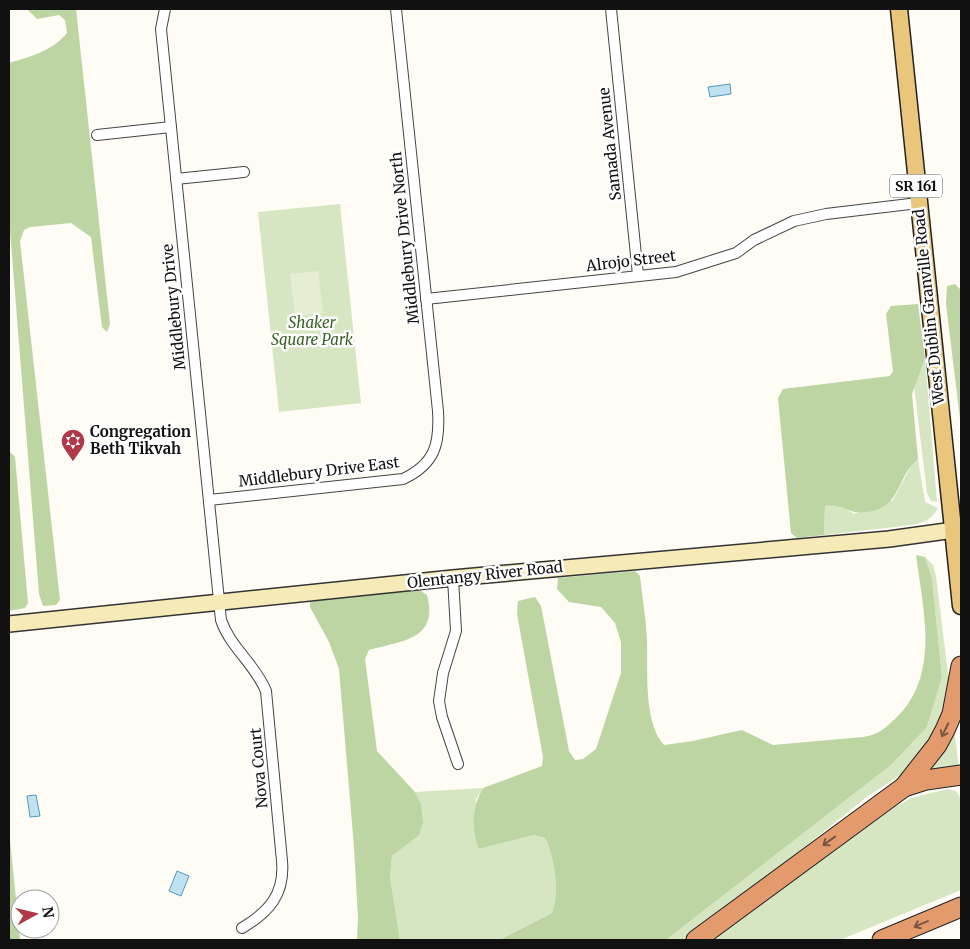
<svg xmlns="http://www.w3.org/2000/svg" width="970" height="949" viewBox="0 0 970 949" font-family="Merriweather,serif">
<style>
.green{fill:#d7e6c2}
.forest{fill:#bdd4a3}
.pitch{fill:#e6eed2}
.water{fill:#bfe1f0;stroke:#4f9abe}
.lines{fill:none;stroke-linecap:round;stroke-linejoin:round}
.street-casing{stroke:#444;stroke-width:12}
.secondary-casing{stroke:#333;stroke-width:18}
.primary-casing{stroke:#222;stroke-width:19}
.highway-casing{stroke:#222;stroke-width:21}
.street{stroke:#fff;stroke-width:10}
.secondary{stroke:#f6ebb8;stroke-width:15}
.primary{stroke:#e9c67b;stroke-width:16}
.highway{stroke:#e39b6e;stroke-width:19}
.oneway{stroke:#7a5640}
.labels{text-anchor:middle;stroke-width:5;stroke-linejoin:round;paint-order:stroke}
.shield{fill:#fff;stroke:#585858;stroke-width:1}
.shield-label{font-size:14px;font-weight:bold;fill:#111}
.street-label{font-size:15px;fill:#111;stroke:#fff}
.park-label{font-size:15px;font-style:italic;fill:#386227;stroke:#fff}
.poi-label{font-size:15px;font-weight:bold;fill:#111;stroke:#fff;text-anchor:start}
</style>
<rect width="100%" height="100%" fill="#fefcf5"/>
<g class="green">
<path d="M340 204 361 403 279 412 258 212Z"/>
<path d="M925 358 937 502 931 501 927 493 914 386Z"/>
<path d="M918 459 925 502 938 508C931 520 925 522 912 525L824 535 825 506 838 504 854 514 893 500 912 464Z"/>
<path d="M925 557 933 565 936 576 950 690 947 704 934 738 905 772 868 796 706 926 687 940H666L891 765 927 727 942 677 932 579Z"/>
<path d="M954 729 959 768 929 772 926 768Z"/>
<path d="M483 788 476 799 479 849 534 835 545 838C555 859 560 890 552 913L499 940H400L390 877 392 856C418 835 432 827 415 792Z"/>
<path d="M948 789 956 791 961 799V890L840 940H710L895 807 911 798Z"/>
</g>
<g class="forest">
<path d="M27 9H76L110 324 107 332 102 327 91 237 71 223 30 227 24 230 20 241 60 600 56 605 43 606 39 594 9 218V63C30 57 52 51 67 33L65 20 59 15 37 19Z"/>
<path d="M955 284 961 290V427L946 304 947 286Z"/>
<path d="M918 304 925 358 912 394 918 459C896 476 902 509 866 512 846 515 846 503 825 506L824 535 797 538 791 533 778 398 783 389 890 376 893 371 886 314 891 306Z"/>
<path d="M9 451 15 457 28 603 25 608 9 611Z"/>
<path d="M916 555 925 557 932 579 942 677 927 727 891 765 666 940H499L552 913C560 891 555 859 545 838L534 835 479 849C471 829 472 806 483 788L542 766 543 757 517 614 518 601 535 597 541 606 569 751 575 760 583 759 596 749 621 673V642L615 623 601 607 569 602 557 589 558 578 635 571 640 576C642 597 646 618 647 639 648 669 643 722 664 745L693 741 742 730 773 745 863 737C878 735 884 729 895 719 941 676 923 610 916 555Z"/>
<path d="M416 588 427 595C439 640 402 641 369 650L365 659 377 751 415 792 421 804 423 822 419 835 392 856 390 877 400 940H357L358 918 354 847 339 669 329 642 310 607V601Z"/>
<path d="M9 829 20 940H9Z"/>
</g>
<path class="pitch" d="M318 271 323 313 295 316 290 274Z"/>
<g class="water">
<path d="M730 84 731 94 710 97 708 87Z"/>
<path d="M36 795 40 816 30 817 27 796Z"/>
<path d="M177 871 189 876 181 896 169 891Z"/>
</g>
<g class="lines">
<defs>
<g id="street">
<path d="M165 9 161 29 221 620C230 647 255 664 266 691L282 861C285 894 269 912 242 928"/>
<path d="M611 9 638 275"/>
<path d="M97 135 171 127"/>
<path d="M176 179 244 172"/>
<path d="M426 299 676 272 736 253 754 240 794 221 826 214 918 203"/>
<path d="M209 500 403 479C435 464 440 444 438 411L396 9"/>
<path d="M453 578 456 631 443 673 439 701 442 717 458 764"/>
</g>
<path id="secondary" d="M9 624 453 578 889 539 961 529"/>
<path id="primary" d="M899 9 961 606"/>
<g id="highway">
<path d="M904 787 926 780 961 775"/>
<path d="M696 940 904 787 937 745 945 730 952 714 961 666"/>
<path d="M882 940 961 907"/>
</g>
</defs>
<use href="#street" class="street-casing"/>
<use href="#secondary" class="secondary-casing"/>
<use href="#primary" class="primary-casing"/>
<use href="#highway" class="highway-casing"/>
<use href="#street" class="street"/>
<use href="#secondary" class="secondary"/>
<use href="#primary" class="primary"/>
<use href="#highway" class="highway"/>
</g>
<defs><path id="oneway-shaft" d="M-6 0H5M1.5-3L5.5 0L1.5 3" fill="none" stroke-width="1.6" stroke-linecap="round" stroke-linejoin="round" transform="scale(1.25)"/></defs>
<g class="oneway">
<use href="#oneway-shaft" transform="translate(945 730) rotate(116)"/>
<use href="#oneway-shaft" transform="translate(829 841) rotate(144)"/>
<use href="#oneway-shaft" transform="translate(921 924) rotate(157)"/>
</g>
<defs>
<symbol id="synagogue-pin" viewBox="-11 -11 22 30"><path d="M0 17L-7.5 6A9.5 9.5 0 1 1 7.5 6Z" fill="#b13847" stroke="#fff"/><path d="M0-6.5L5.6 3.2H-5.6ZM0 6.5L5.6-3.2H-5.6Z" fill="#fff"/></symbol>
</defs>
<g fill-rule="evenodd">
<use href="#synagogue-pin" x="59" y="427" width="28" height="38"/>
</g>
<g class="labels">
<rect class="shield" x="890" y="174.5" width="52" height="23" rx="4"/>
<g class="shield-label">
<text x="916" y="191">SR 161</text>
</g>
<g class="street-label">
<text transform="translate(610 144) rotate(-96)" y="5">Samada Avenue</text>
<text transform="translate(405 238) rotate(-96)" y="5">Middlebury Drive North</text>
<text transform="translate(631 261) rotate(-7)" y="5">Alrojo Street</text>
<text transform="translate(174 307) rotate(-96)" y="5">Middlebury Drive</text>
<text transform="translate(929 307) rotate(-96)" y="5">West Dublin Granville Road</text>
<text transform="translate(319 472) rotate(-7)" y="5">Middlebury Drive East</text>
<text transform="translate(485 575) rotate(-6)" y="5">Olentangy River Road</text>
<text transform="translate(259 768) rotate(-95)" y="5">Nova Court</text>
</g>
<g class="park-label">
<text x="312" y="328">Shaker<tspan x="312" dy="17">Square Park</tspan></text>
</g>
<g class="poi-label">
<text x="90" y="437">Congregation<tspan x="90" dy="17">Beth Tikvah</tspan></text>
</g>
</g>
<rect width="970" height="949" fill="none" stroke="#111111" stroke-width="20"/>
<g transform="translate(35 914) rotate(82)"><circle r="24" fill="#ffffff" stroke="#a0a0a0"/>
<path d="M0-4L9 19L0 12L-9 19Z" fill="#b13847"/>
<text y="-8" font-size="14" font-weight="bold" text-anchor="middle" fill="#111111">N</text>
</g>
</svg>
